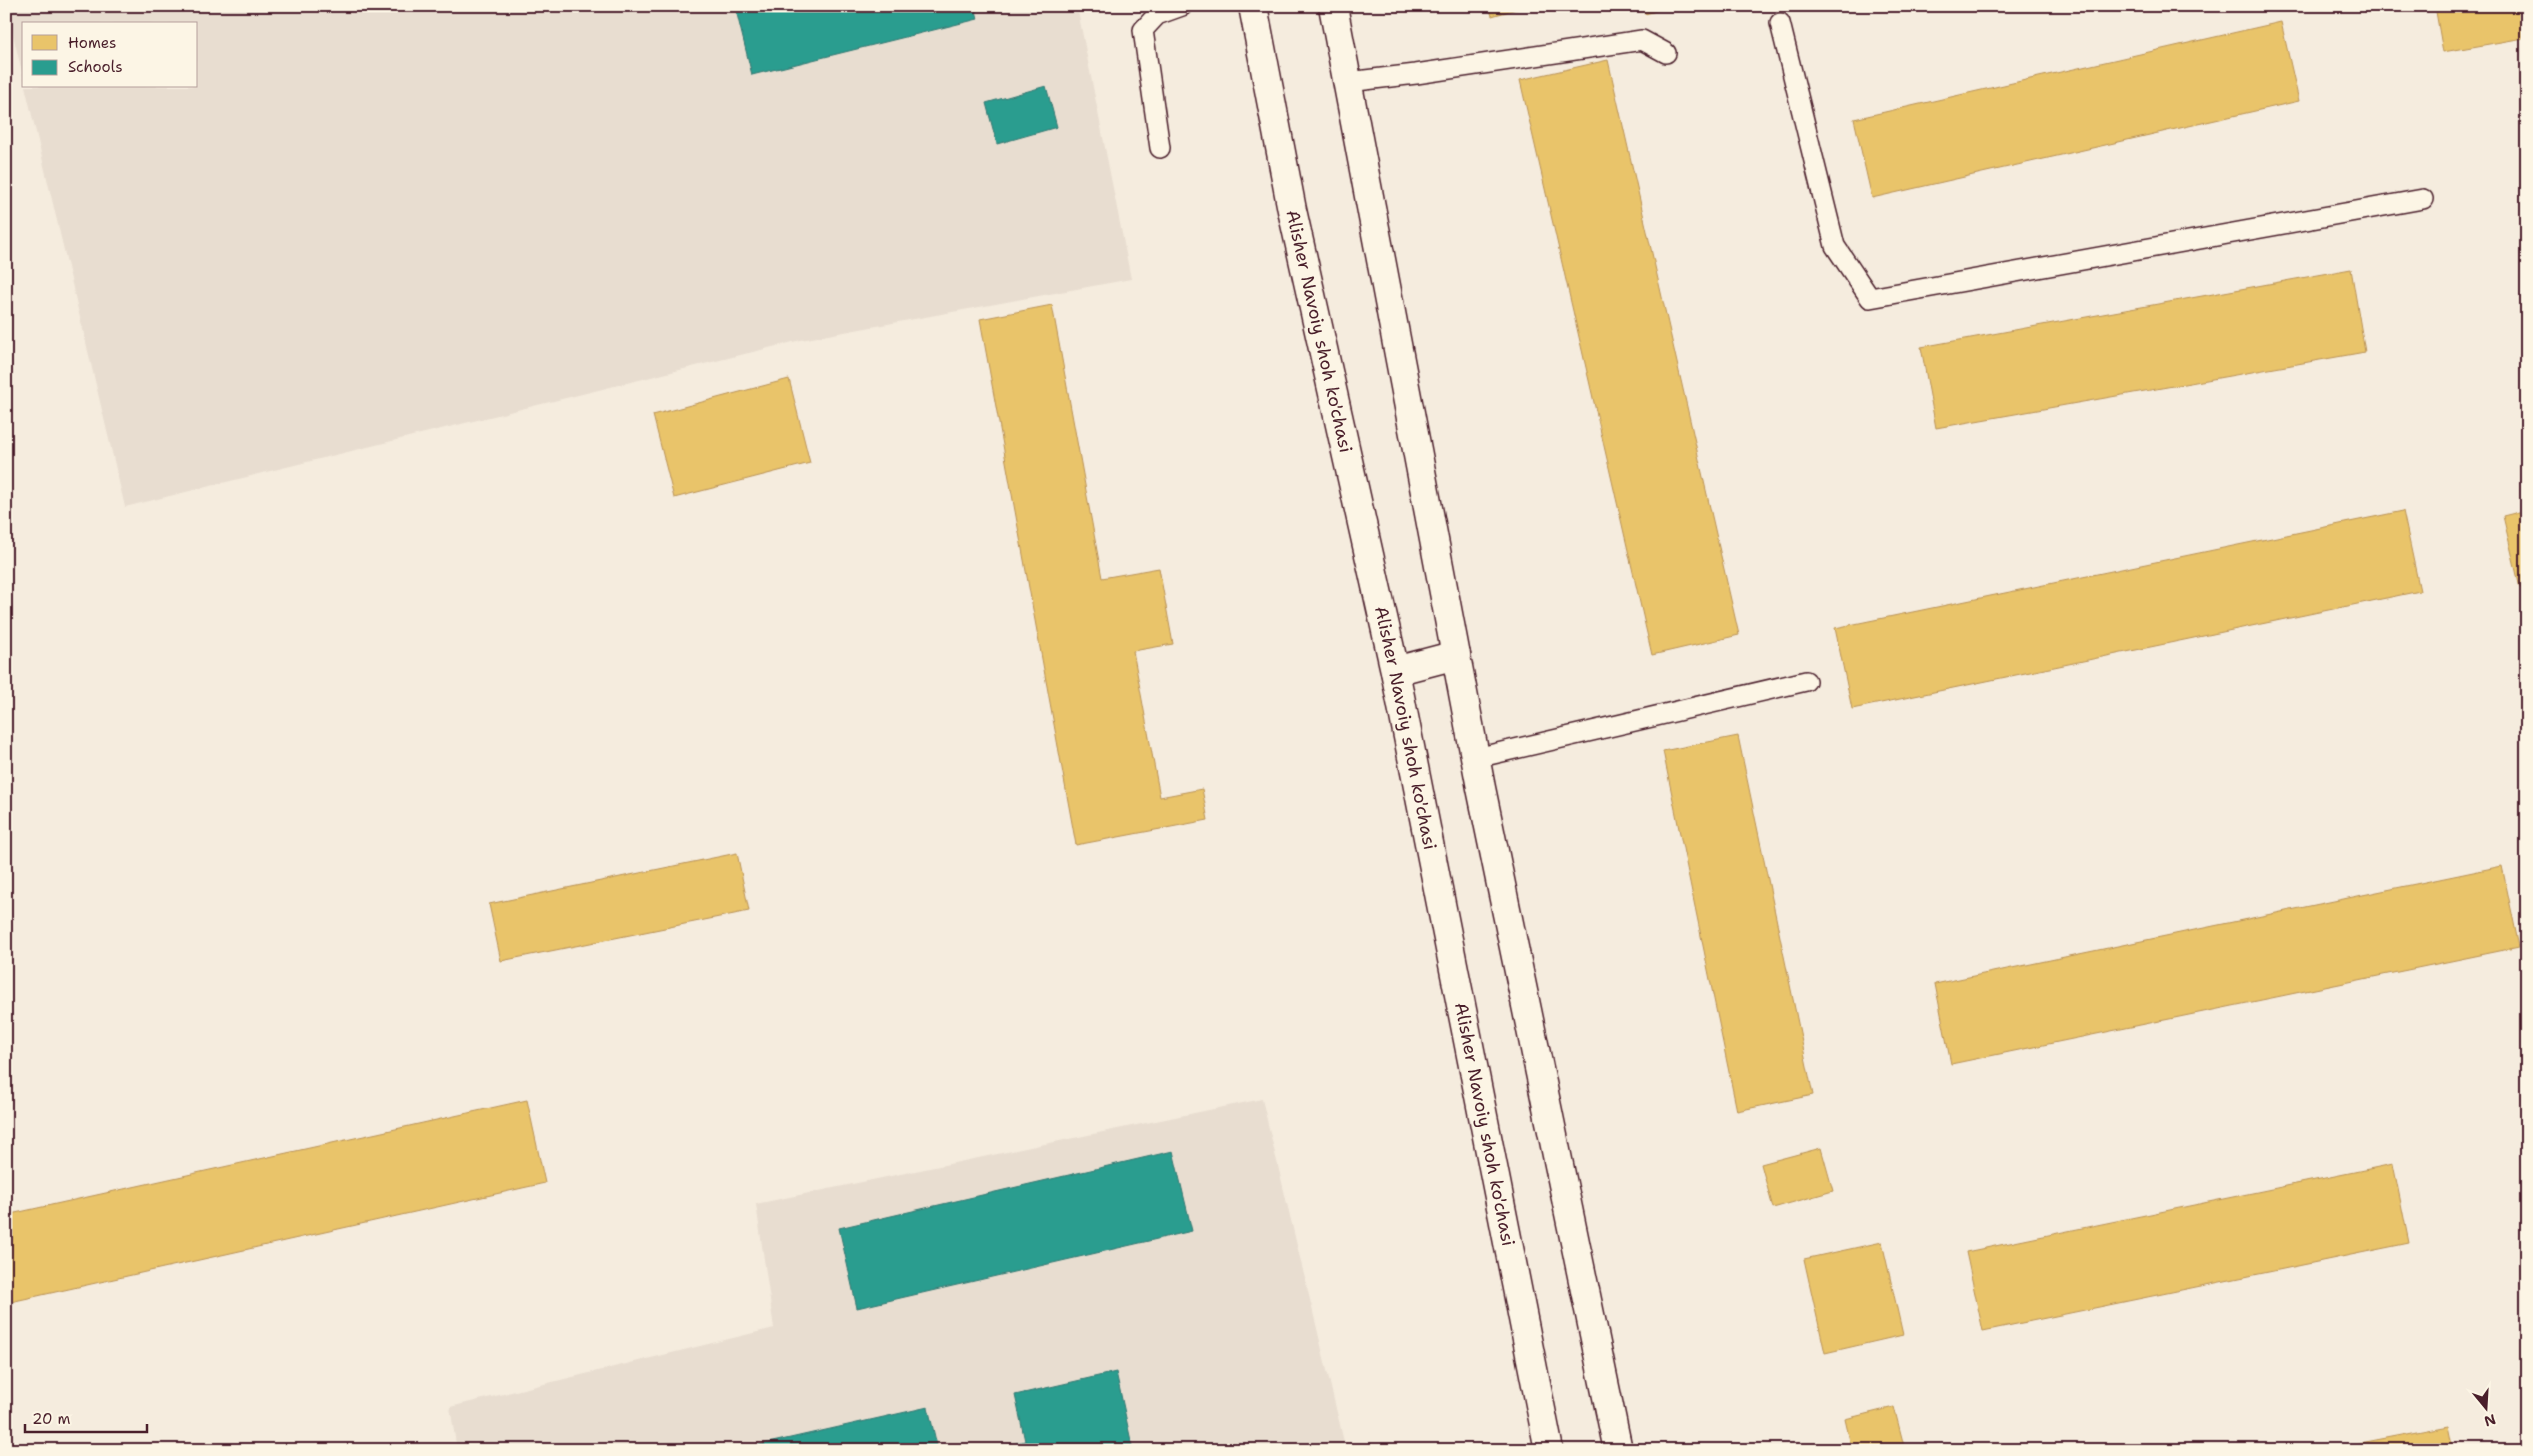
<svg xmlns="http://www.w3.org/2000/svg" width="2533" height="1456" viewBox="0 0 2533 1456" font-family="'Shantell Sans',sans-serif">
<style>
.built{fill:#e8ddd0}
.homes{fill:#e9c46a;stroke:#b99257}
.schools{fill:#2a9d8f;stroke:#347771}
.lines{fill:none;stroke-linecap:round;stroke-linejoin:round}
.lane-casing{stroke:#4a1f2b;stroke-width:22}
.secondary-casing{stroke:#4a1f2b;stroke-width:31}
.lane{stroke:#fcf5e5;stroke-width:19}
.secondary{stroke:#fcf5e5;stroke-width:28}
.labels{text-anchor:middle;stroke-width:5;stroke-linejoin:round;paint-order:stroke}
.street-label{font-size:18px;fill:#4a1f2b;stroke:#fcf5e5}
</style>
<rect width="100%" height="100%" fill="#f5ecde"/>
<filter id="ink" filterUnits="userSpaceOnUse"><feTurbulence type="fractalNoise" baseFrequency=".02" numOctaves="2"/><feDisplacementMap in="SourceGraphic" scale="10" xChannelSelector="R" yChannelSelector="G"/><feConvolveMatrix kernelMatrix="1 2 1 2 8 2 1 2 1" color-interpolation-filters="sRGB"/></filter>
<g filter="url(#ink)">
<g class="built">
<path d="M6 6H1077L1131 279 801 340 125 507 25 86H196V24H24V80Z"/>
<path d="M1262 1099 1346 1450H457L450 1407 774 1328 756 1204Z"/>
</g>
<g class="homes">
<path d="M1489 6H1527L1492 16Z"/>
<path d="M1643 6H1675L1645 14Z"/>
<path d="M2435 6H2518L2524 38 2443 52Z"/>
<path d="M2281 22 2299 101 1872 198 1854 119Z"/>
<path d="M1608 60 1739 635 1652 655 1520 80Z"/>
<path d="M2351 269 2365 352 1936 428 1921 347Z"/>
<path d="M1052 305 1102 578 1159 568 1173 644 1133 651 1160 797 1202 789 1208 820 1076 845 980 319Z"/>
<path d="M789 379 810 463 674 498 653 415Z"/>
<path d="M2527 510V587L2520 588 2503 516Z"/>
<path d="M2403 511 2420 591 1852 709 1835 628Z"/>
<path d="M1738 736 1813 1095 1737 1111 1663 751Z"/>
<path d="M737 853 749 911 501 961 489 904Z"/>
<path d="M2502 866 2519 947 1951 1064 1935 984Z"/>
<path d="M527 1100 545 1183 6 1303V1215Z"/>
<path d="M1821 1148 1833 1191 1773 1208 1761 1164Z"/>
<path d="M2393 1164 2409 1243 1983 1331 1966 1252Z"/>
<path d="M1882 1242 1903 1335 1825 1353 1804 1259Z"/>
<path d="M1894 1407 1905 1450H1852L1845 1419Z"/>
<path d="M2449 1426 2454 1450H2324Z"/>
</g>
<g class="schools">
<path d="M735 6H975L978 19 752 75Z"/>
<path d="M1046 86 1057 127 997 144 986 103Z"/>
<path d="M1173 1151 1192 1231 857 1308 839 1228Z"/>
<path d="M1116 1372 1133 1450H986L1025 1441 1015 1395Z"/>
<path d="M928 1407 938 1450H737Z"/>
</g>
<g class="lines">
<defs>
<g id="lane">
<path d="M1780 23 1835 246 1870 298 2423 199"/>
<path d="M1348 82 1416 74 1642 40 1666 53"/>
<path d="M1160 148 1143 30 1157 15 1182 6"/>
<path d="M1476 758 1806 681"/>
</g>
<g id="secondary">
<path id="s1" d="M1253 6 1292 210 1395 671 1549 1450"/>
<path d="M1333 6 1481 788 1618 1450"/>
<path d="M1395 671 1456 655"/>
</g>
</defs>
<use href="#lane" class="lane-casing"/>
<use href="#secondary" class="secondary-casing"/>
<use href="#lane" class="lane"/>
<use href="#secondary" class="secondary"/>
</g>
</g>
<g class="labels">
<g class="street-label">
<text dy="6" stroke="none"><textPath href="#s1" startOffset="332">Alisher Navoiy shoh ko'chasi</textPath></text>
<text dy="6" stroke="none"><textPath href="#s1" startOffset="738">Alisher Navoiy shoh ko'chasi</textPath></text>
<text dy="6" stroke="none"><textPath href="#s1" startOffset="1142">Alisher Navoiy shoh ko'chasi</textPath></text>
</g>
</g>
<rect width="2533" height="1456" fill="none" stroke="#fcf5e5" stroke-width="25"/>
<rect x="12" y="12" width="2508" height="1431" fill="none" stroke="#4a1f2b" stroke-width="2" filter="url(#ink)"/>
<rect x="22" y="22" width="175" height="65" fill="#fcf5e5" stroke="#b59f9b"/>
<rect x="32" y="35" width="25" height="15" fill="#e9c46a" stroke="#b59f9b"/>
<text x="68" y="48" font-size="15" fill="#4a1f2b">Homes</text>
<rect x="32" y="60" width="25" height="15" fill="#2a9d8f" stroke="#b59f9b"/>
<text x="68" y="72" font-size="15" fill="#4a1f2b">Schools</text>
<g transform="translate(2486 1408) rotate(162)" stroke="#fcf5e5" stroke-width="4" paint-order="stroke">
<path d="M0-4L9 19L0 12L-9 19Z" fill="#4a1f2b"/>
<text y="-8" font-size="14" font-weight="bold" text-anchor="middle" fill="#4a1f2b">N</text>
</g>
<path d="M25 1424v8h122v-8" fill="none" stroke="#4a1f2b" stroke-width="2.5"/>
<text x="32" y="1424" font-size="15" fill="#4a1f2b" stroke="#fcf5e5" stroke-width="4" paint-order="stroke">20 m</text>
</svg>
